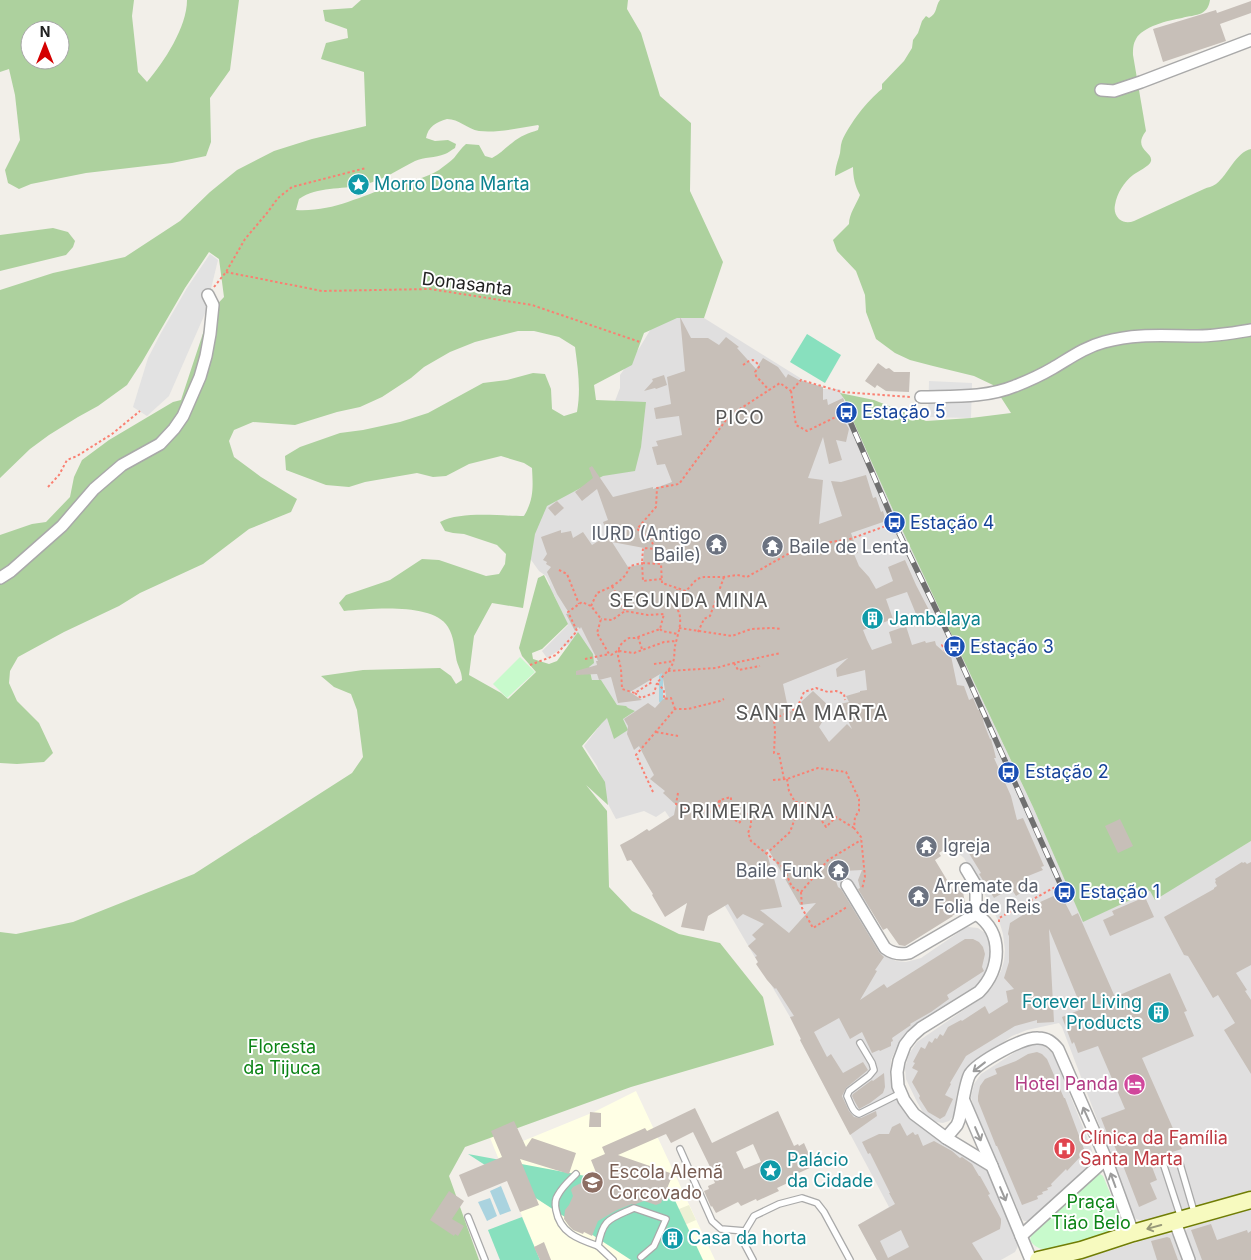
<svg xmlns="http://www.w3.org/2000/svg" width="1251" height="1260" viewBox="0 0 1251 1260" font-family="Inter,sans-serif">
<style>
.residential{fill:#e0dfdf}
.education{fill:#ffffe5}
.farmland{fill:#eef0d5}
.forest{fill:#add19e;fill-rule:evenodd}
.park{fill:#c8facc}
.pitch{fill:#88e0be}
.parking{fill:#e2e2e2}
.water{fill:#aad3df}
.lines{fill:none;stroke-linecap:round;stroke-linejoin:round}
.stream{stroke:#aad3df;stroke-width:4}
.building{fill:#c7bfb8;fill-rule:evenodd}
.service-casing{stroke:#a9a9a9;stroke-width:8}
.minor-casing{stroke:#a9a9a9;stroke-width:14}
.secondary-casing{stroke:#707d05;stroke-width:19}
.path{stroke:#fa8072;stroke-width:2;stroke-dasharray:2.5 2.5;stroke-linecap:butt}
.service{stroke:#fff;stroke-width:5.5}
.minor{stroke:#fff;stroke-width:11}
.secondary{stroke:#f7fabf;stroke-width:16}
.rail-casing{stroke:#707070;stroke-width:5.5}
.rail{stroke:#fff;stroke-width:4;stroke-dasharray:11;stroke-linecap:butt}
.oneway{stroke:#9c9c9c}
.oneway2{stroke:#979978}
.labels{text-anchor:middle;stroke-width:4;stroke-linejoin:round;paint-order:stroke}
.culture-label{font-size:18px;fill:#0d838f;stroke:#fff;text-anchor:start}
.street-label{font-size:18px;fill:#222;stroke:#fff}
.transit-label{font-size:18px;fill:#164399;stroke:#fff;text-anchor:start}
.worship-label{font-size:18px;fill:#5b616d;stroke:#fff;text-anchor:start}
.park-label{font-size:18px;fill:#0c8416;stroke:#fff}
.hotel-label{font-size:18px;fill:#b23c85;stroke:#fff;text-anchor:end}
.health-label{font-size:18px;fill:#be3a42;stroke:#fff;text-anchor:start}
.education-label{font-size:18px;fill:#785e54;stroke:#fff;text-anchor:start}
.neighbourhood-label{font-size:19px;letter-spacing:1px;fill:#555;stroke:#fff}
.quarter-label{font-size:20px;letter-spacing:1px;fill:#555;stroke:#fff}
</style>
<rect width="100%" height="100%" fill="#f2efe9"/>
<g class="residential">
<path d="M680 300 704 318 805 381 823 389H840L851 416 897 519 1033 807 1083 921 1151 891 1155 899 1251 841V1191L1143 1221 1136 1219 1133 1214 1062 1027 1059 1023 1027 1030 1012 1036 971 1065 966 1071 960 1082 956 1097 955 1114 952 1118 949 1121 943 1123 936 1122 931 1120 924 1114 917 1102 906 1079 905 1068 909 1054 917 1042 980 999 987 993 993 986 1001 971 1004 961 1005 950 1003 934 1000 924 982 889 964 858 953 849 946 853 931 835 870 909 864 920 884 954 896 961 906 962 921 958 965 928 968 927 978 928 988 935 993 960 977 987 902 1041 896 1049 891 1060 890 1078 898 1101 908 1116 919 1125 979 1162 986 1169 998 1192 1018 1246 1015 1252 1001 1260H877L858 1225 889 1207 800 1040 801 1039 790 1017 722 901 718 888 665 811 656 817 644 811 616 819 608 804 601 777 597 766 584 746 598 728 593 683 589 667 575 640 547 658 542 651 568 625 554 595 542 592 550 585 546 576 539 571 524 550 514 524 530 510 615 401 620 388V375L640 347 655 322Z"/>
<path d="M1030 1044 1042 1045 1049 1050 1053 1054 1083 1127 1092 1150 1093 1158 1089 1166 1029 1221H1024L1022 1219 975 1112 971 1097 974 1084 981 1074 1023 1047Z"/>
<path d="M1251 1209V1260H1196L1186 1233V1230L1190 1227Z"/>
<path d="M1167 1233 1171 1234 1175 1238 1183 1260H1079Z"/>
</g>
<path class="education" d="M636 1091 715 1260H540L488 1133 514 1121 523 1141 594 1112Z"/>
<path class="farmland" d="M689 1205 696 1220 680 1227 674 1211Z"/>
<g class="forest">
<path d="M0 0H134L132 16 138 72 147 82C164 62 187 27 187 0H239L230 70 210 98 211 142 206 156 172 163 86 173 31 184 19 189 8 183 5 170 20 140 15 95 9 69 0 72ZM30 30H60V60H30Z"/>
<path d="M361 0H628L627 9 641 33 660 96 691 123 690 191 723 262 704 318H677L644 333 632 365 594 385 596 400 646 402 641 447 635 471 603 476 547 506 535 534 523 608 492 603 474 636 469 675 501 693 508 699 536 672 522 656 519 648 538 578 544 575 568 624 542 649 532 653 533 659 549 664 557 661 578 632 593 654 594 663 589 667 592 680H601L617 705 626 706 628 708 635 711 623 719 628 730 614 739 607 718 602 723 582 746 605 782 608 805 586 785 607 811 609 887 632 911 679 934 720 943 763 997 774 1045 631 1087 465 1147 449 1176 479 1260H0V932L16 934 73 922 194 874 352 773 363 757 357 710 351 694 334 687 321 676 363 670 440 668 451 676 456 684 462 680C462 670 457 666 456 657 454 647 454 637 448 627 433 602 370 609 344 611L339 603 346 595 390 580 422 559 439 560 486 576 499 574 505 564 506 554 497 545 464 534 453 533 445 531 440 522C461 511 499 516 524 516 534 499 533 487 532 468L524 463 501 456 469 464 446 476 433 477 417 473 365 482 349 487 326 485 286 470 285 456 300 447 340 433 363 430 400 422 428 413 483 383 507 380 533 373 545 374 551 389 552 409 564 416 577 412C581 389 578 370 575 347L559 337 534 331H518L475 342 450 352 424 367 411 378 382 397 360 407 337 412 295 425 253 422 234 430 229 441 234 457 261 477 297 499 291 512 249 529 203 564 140 593 119 606 64 632 18 657 10 671 9 683 17 701 39 723 53 753 44 762 17 764 0 763V535L32 524 46 522 70 497 74 477 82 460 109 440 173 402 181 400 210 312 224 297 219 259 209 252 185 288 142 362 127 385 98 406 78 417 49 435 30 449 0 478V290L53 273 125 257 180 221 210 192 237 170 274 151 312 139 366 126 364 72 321 59 326 43 348 38 347 29 325 21 323 10 352 8ZM447 119C459 119 467 129 479 131 498 133 519 128 538 125L539 126 538 130C529 133 520 136 512 143 505 148 500 154 492 158L485 156 479 145 466 144C461 148 458 153 454 158 450 162 444 166 439 170 425 179 408 181 392 186 358 197 333 212 296 210L299 199C318 186 341 190 362 185 382 181 397 170 415 161 424 157 435 158 445 154 448 153 451 150 455 148L456 144 448 140 435 141 426 138C428 127 436 122 447 119Z"/>
<path d="M940 0H1210C1209 6 1207 10 1202 13 1196 16 1188 16 1182 18 1169 20 1142 27 1136 39 1133 44 1133 49 1133 55L1146 131C1132 149 1153 152 1151 161 1150 166 1137 172 1133 175 1124 182 1117 193 1115 205 1114 210 1115 215 1119 219 1124 223 1129 223 1134 221L1204 189C1208 187 1212 187 1216 184 1228 175 1236 152 1251 149V841L1155 900 1150 891 1083 922 1033 807 897 519 851 416 845 400 840 393 874 400 926 421 971 418 1011 413 993 385 974 376 933 366 910 360 895 353 876 339 866 312 865 295 856 271 837 251 833 240 849 224C849 214 856 205 860 195 855 186 853 177 853 167L835 176C835 169 837 163 839 157 841 152 840 146 842 141 850 123 867 101 882 89V84L904 61 912 48 913 40 918 33 922 21 926 16 929 18C938 13 935 6 940 0Z"/>
<path d="M53 228 68 232 75 241 73 247 66 255 0 271V235Z"/>
</g>
<g class="park">
<path d="M520 657 535 672 507 698 493 684Z"/>
<path d="M1097 1174H1100L1103 1176 1120 1217C1121 1225 1116 1229 1109 1232 1096 1236 1054 1251 1043 1249 1037 1248 1033 1245 1030 1240L1031 1235Z"/>
</g>
<g class="pitch">
<path d="M807 334 841 355 825 383 790 362Z"/>
<path d="M468 1154 671 1192 703 1260H631Z"/>
<path d="M522 1217 540 1260H500L488 1230Z"/>
</g>
<g class="parking">
<path d="M210 254 218 260 208 301 207 309 169 396 147 416 133 407 148 358 161 333 187 288Z"/>
<path d="M929 381 972 383 971 418 928 417Z"/>
</g>
<g class="water">
<path d="M501 1186 511 1211 500 1215 490 1191Z"/>
<path d="M490 1198 497 1216 487 1221 478 1202Z"/>
</g>
<g class="lines">
<path class="stream" d="M661 701V677L664 671"/>
</g>
<g class="building">
<path d="M1251 1V13L1220 24 1226 41 1163 62 1153 29 1216 10 1217 13Z"/>
<path d="M680 317 691 338H708L719 345 726 337 739 347 737 348 756 369 763 358 778 367 786 378 788 374 799 380 823 387V400L827 399 828 405 843 398 848 410 840 413 849 429 846 442 836 440 842 460 829 464 823 437 808 478 823 480 819 524 842 516 831 481 841 482 866 475 873 498 876 497 881 512 883 511 886 521 851 533 858 553 854 554 859 566 869 577 876 589 893 581 888 567 905 560 916 585 930 612 919 616 916 614 907 592 886 599 893 619 863 630 867 640 872 650 892 643 889 632 906 626 912 645 925 641 926 643 935 641 936 645 944 652 950 651 957 685 964 686 969 700 973 698 978 710H981L984 724 990 739H991L994 750 996 758H994L1011 796 1017 820 1023 818 1044 866 1041 867 1043 870 1028 876 1029 878 1023 881 1027 889 1016 896 1011 888 994 898 979 874 981 873 962 842 953 844 939 853 941 856 935 860 953 890 959 886 963 892 965 903 964 907 962 910 952 916H953L905 946 899 945 887 928 883 930 858 889 860 888 858 880 862 870 843 871 834 875 838 887 841 889 879 952 884 957 875 970 877 971 860 1000 884 984 887 988 965 939H973L979 942 983 947 985 954 982 967 984 971 947 995 949 999 931 1012 910 1024 911 1025 892 1038 893 1041 891 1042V1046L880 1051 879 1050 872 1053 862 1032 850 1039 839 1018 814 1032 827 1057 831 1054 843 1073 863 1062 868 1070 846 1088 842 1096 849 1111 854 1117 861 1118 876 1111 877 1116 850 1135 800 1040 801 1039 790 1017 794 1016 776 988 775 989 767 980 756 964 758 962 755 957 757 956 748 946 756 939 752 935 764 924 743 914 737 919 728 904 708 916 704 931 681 927 687 903 665 917 652 895 653 894 631 860 627 861 620 845 633 838 647 829 649 831 674 815 676 805 663 793 665 791 650 779 654 775 639 746 634 750 627 734 628 726 624 719 648 703 655 708 666 696 662 673 630 692 642 700 618 703 611 677 599 680 597 674 576 675V671L597 665 596 661H598L581 627 580 629 578 627 575 631 566 614 569 613 557 594 547 572 551 567 546 564 547 562 543 560 547 554 541 537 561 530V533L571 531 573 538 583 532 592 545 608 535 603 522 608 520 597 489 582 501 575 492 593 478 589 468 592 466 613 497 653 487V489L672 482 665 464 657 465 652 447 658 446 656 441 682 435 679 416 656 419 654 408 671 404 667 377 685 371ZM612 542 644 548 643 564 628 567ZM848 658 836 669 837 677 865 670 867 690 860 691V692L846 696 849 702 840 704 852 729 847 724 829 742 819 727 831 708 813 691 789 713 783 684ZM768 849 800 905 816 903 789 933 760 910 782 907 766 850Z"/>
<path d="M878 363 886 369 889 368 894 372H910L909 392 886 391 877 385 875 388 865 381Z"/>
<path d="M664 375 667 385 656 389 655 388 644 391 653 381 652 379Z"/>
<path d="M557 501 564 508 555 516 548 508Z"/>
<path d="M1120 819 1133 846 1118 853 1105 826Z"/>
<path d="M1242 862 1243 863 1245 862 1247 864 1251 862V965L1236 973 1247 990 1245 991 1251 1000V1074L1224 1030 1235 1023 1218 995 1213 998 1188 956 1184 955 1164 917 1214 889V888L1217 886 1215 882 1216 881 1215 879Z"/>
<path d="M1060 893 1072 916 1078 913 1115 997 1170 973 1187 1011 1184 1012 1194 1036 1142 1058 1182 1149 1149 1159 1157 1180 1150 1183 1157 1199 1139 1207 1122 1163 1114 1145 1112 1146 1101 1118 1125 1109 1098 1046 1078 1053 1074 1042 1072 1044 1062 1017 1082 1009 1049 929 1054 1022 1037 1023V1020L1015 1026 966 1056 950 1083 951 1084 945 1095 953 1099 945 1116 940 1119 928 1112 919 1098 920 1096 912 1082 918 1071 912 1068 915 1063 913 1062 921 1047 925 1049 929 1041 932 1043 935 1038 937 1039 940 1034 943 1036 948 1027 961 1020 962 1021 985 1006 989 1014 1008 1002 1006 991 1014 989 1004 978 1009 962V936L1008 934 1010 923 1039 905 1038 903Z"/>
<path d="M1145 897 1154 917 1110 936 1103 920 1114 915 1112 911Z"/>
<path d="M1037 1052 1042 1054 1047 1059 1064 1098H1065L1084 1149 1081 1156 1067 1171 1066 1169 1051 1184 1052 1186 1047 1188 1048 1190 1042 1192 1043 1194 1037 1196 1038 1199 1022 1205 997 1146H996L978 1101V1096L980 1086 985 1079 997 1074 995 1069 1016 1061 1028 1054Z"/>
<path d="M884 1073 885 1087 883 1093 870 1103 859 1109 855 1102 852 1096 853 1094 872 1080 873 1081Z"/>
<path d="M695 1108 712 1143 778 1111 794 1146 798 1144 799 1146 804 1143 814 1166 790 1177 792 1181 777 1188 779 1191 757 1201 756 1199 741 1206 738 1202 716 1213 712 1206 711 1207 704 1191 709 1189 708 1186 715 1183 712 1176 714 1175 693 1132 671 1143 666 1134 618 1155 673 1174 661 1203 656 1205 644 1201 636 1204H632L617 1210 598 1221 592 1236 584 1232 583 1234 573 1230 569 1226 564 1219 565 1210 569 1205 573 1196 571 1190 573 1187 597 1175 591 1160 605 1154 602 1147 645 1128 647 1131ZM753 1144 761 1162 744 1169 736 1152Z"/>
<path d="M590 1112 601 1113V1127H589Z"/>
<path d="M514 1121 526 1147 532 1138 576 1153 569 1174 520 1159 539 1205 520 1212 507 1181 468 1197 459 1175 502 1157 491 1131Z"/>
<path d="M900 1123 907 1136 913 1132 915 1135 918 1134 923 1146 934 1141 952 1151 960 1158 962 1157 972 1164 979 1176H980L990 1194 988 1195 1001 1219V1223L1000 1229 972 1243 983 1260H877L858 1225 895 1204 889 1193H890L870 1153 868 1154 862 1142 879 1134H889L892 1127ZM901 1230 909 1247 888 1258 880 1241Z"/>
<path d="M449 1191 464 1201 452 1219 464 1226 458 1236 455 1234 454 1236 430 1220Z"/>
<path d="M1211 1224 1217 1240 1247 1230 1248 1233 1251 1231V1260H1202L1191 1230Z"/>
<path d="M1167 1237 1170 1238 1178 1260H1157L1151 1241Z"/>
<path d="M544 1242 551 1260H540L534 1247Z"/>
</g>
<g class="lines">
<defs>
<g id="service">
<path d="M860 1043 872 1063 874 1070 869 1076 849 1091 847 1096C850 1102 852 1112 859 1114L901 1093"/>
<path d="M680 1149 712 1221 721 1229 745 1231"/>
<path d="M576 1174C570 1180 562 1187 558 1195 555 1199 555 1205 556 1210 560 1233 578 1239 598 1246"/>
<path d="M468 1217 485 1260"/>
<path d="M1181 1218 1164 1166V1162C1169 1158 1172 1157 1178 1159L1180 1164 1195 1215"/>
<path d="M613 1260 598 1246C603 1218 610 1219 634 1208L666 1219 654 1246 641 1257"/>
<path d="M753 1260 745 1245V1231L754 1216 779 1204 802 1198 817 1203 824 1212 850 1260"/>
</g>
<g id="minor">
<path d="M1101 90 1114 91 1141 82 1251 40"/>
<path d="M921 397C953 396 986 398 1015 386 1028 381 1041 375 1053 368 1070 358 1085 347 1104 342 1137 333 1165 336 1198 336 1216 336 1233 333 1251 330"/>
<path d="M0 578 11 571 62 526 94 489 122 465 160 444 174 429 183 416 200 377 206 356 210 334 213 305 208 295"/>
<path d="M966 869 975 884 976 891V914"/>
<path d="M847 885 885 948C893 954 900 955 909 953L976 914"/>
<path d="M976 914C1004 933 1001 969 979 992L921 1028 912 1036 905 1045 899 1061 897 1072 898 1086 904 1100 914 1114 946 1138 992 1166 1031 1260"/>
<path d="M964 1101 992 1166"/>
<path d="M946 1138 957 1125 959 1120C962 1109 965 1082 970 1074 978 1062 1023 1037 1038 1038 1047 1038 1052 1042 1058 1049L1106 1159 1133 1233"/>
<path d="M1175 1222 1189 1260"/>
<path d="M1021 1236 1106 1159"/>
</g>
<path id="secondary" d="M1038 1260 1081 1250 1133 1233 1251 1200"/>
</defs>
<use href="#service" class="service-casing"/>
<use href="#minor" class="minor-casing"/>
<use href="#secondary" class="secondary-casing"/>
<g class="path">
<path d="M226 272 322 291 430 289 532 305 640 342"/>
<path d="M214 287 226 272 245 239 267 213 278 198 292 187 366 168"/>
<path d="M743 365 749 361 753 360 758 364 759 367 755 372 756 376 769 390"/>
<path d="M791 391 796 425 807 431 846 412"/>
<path d="M48 487 59 475 67 460 77 456 112 434 140 411"/>
<path d="M894 523 850 539 825 543 788 554 747 577 737 575 724 577H704L697 579 686 591 662 583 661 564 642 563 643 548 655 549C651 538 646 534 637 529L656 507 657 488 679 484 729 416 780 383 791 391 801 380 842 392 910 397"/>
<path d="M559 570 567 574 579 604"/>
<path d="M612 586 625 611"/>
<path d="M591 606 597 593C611 587 625 581 630 566L642 563 643 581 662 579"/>
<path d="M679 628 732 636 751 629 771 628 781 629"/>
<path d="M660 629 662 631 678 634"/>
<path d="M698 632 704 619 710 616 724 577"/>
<path d="M638 637 642 649"/>
<path d="M951 640 942 645 945 651 954 647"/>
<path d="M619 650 618 656 621 669 622 689 635 693 652 682 650 679"/>
<path d="M619 651 634 653 664 642 676 641"/>
<path d="M585 659 609 654"/>
<path d="M734 663 738 670 760 666"/>
<path d="M654 664 674 661"/>
<path d="M530 665 556 655 577 631 568 612 582 602 591 606 601 619 597 633 609 654 611 655 619 650V647L623 642 629 638H635L660 629 664 614 648 615 625 611 612 620 601 619"/>
<path d="M668 671 716 668 734 663 781 653"/>
<path d="M635 693 641 698 654 693 657 683"/>
<path d="M675 709 671 698 664 699V690L657 683C660 679 670 669 672 665 675 659 674 652 675 646 678 633 686 614 673 605L677 589"/>
<path d="M656 732 678 736"/>
<path d="M784 779 779 754 774 753 775 732 774 719 797 708 804 692 816 688 828 692 836 691 844 694 845 700"/>
<path d="M787 779 789 791 795 802 806 803 816 812 826 827 836 817 854 828"/>
<path d="M773 780 787 779 818 768 846 772 859 799V811L855 817 854 828 861 837 865 877 862 889"/>
<path d="M653 792 636 755 675 709H688L720 701 724 699"/>
<path d="M678 793 676 804 694 811 703 810 712 812 720 800 731 797V817"/>
<path d="M720 800 718 810 731 817 739 823 747 814 751 819V825L748 833 751 841 783 867 792 887 801 892 828 860 861 840"/>
<path d="M766 854 790 832 801 802"/>
<path d="M801 892 802 908 813 928 847 907"/>
<path d="M999 922V918L1057 886 1064 892"/>
<path d="M1153 1163 1155 1168"/>
</g>
<use href="#service" class="service"/>
<use href="#minor" class="minor"/>
<use href="#secondary" class="secondary"/>
<defs>
<g id="rail">
<path d="M846 412 894 523 951 640"/>
<path d="M954 647 1064 892"/>
</g>
</defs>
<use href="#rail" class="rail-casing"/>
<use href="#rail" class="rail"/>
</g>
<defs><path id="oneway-shaft" d="M-6 0H5M1.5-3L5.5 0L1.5 3" fill="none" stroke-width="1.6" stroke-linecap="round" stroke-linejoin="round" transform="scale(1.25)"/></defs>
<g class="oneway">
<use href="#oneway-shaft" transform="translate(979 1067) rotate(142)"/>
<use href="#oneway-shaft" transform="translate(1086 1114) rotate(-114)"/>
<use href="#oneway-shaft" transform="translate(978 1134) rotate(67)"/>
<use href="#oneway-shaft" transform="translate(1113 1180) rotate(-110)"/>
<use href="#oneway-shaft" transform="translate(1003 1194) rotate(67)"/>
</g>
<use class="oneway2" href="#oneway-shaft" transform="translate(1154 1227) rotate(165)"/>
<defs>
<symbol id="sight-disc" viewBox="-11 -11 22 22"><circle r="9.5" fill="#0f9aa8" stroke="#fff"/><path d="M0-6L1.8-2.2L6-1.7L2.9 1.2L3.7 5.4L0 3.3L-3.7 5.4L-2.9 1.2L-6-1.7L-1.8-2.2Z" fill="#fff"/></symbol>
<symbol id="bus-disc" viewBox="-11 -11 22 22"><circle r="9.5" fill="#1a4fb4" stroke="#fff"/><path d="M-5-6H5V4H4V6H2V4H-2V6H-4V4H-5ZM-3.5-4V0h7V-4ZM-3.5 1.2v1.5H-2V1.2ZM2 1.2v1.5H3.5V1.2Z" fill="#fff"/></symbol>
<symbol id="temple-disc" viewBox="-11 -11 22 22"><circle r="9.5" fill="#6b7280" stroke="#fff"/><path d="M0-6L5-2H3V0L6.5 2.5H4V6H1.5V3h-3V6H-4V2.5H-6.5L-3 0V-2H-5Z" fill="#fff"/></symbol>
<symbol id="building-disc" viewBox="-11 -11 22 22"><circle r="9.5" fill="#0f9aa8" stroke="#fff"/><path d="M-4-6H4V6H1V3H-1V6H-4ZM-2.5-4.3h1.7v1.8h-1.7ZM.8-4.3h1.7v1.8H.8ZM-2.5-1h1.7V.8h-1.7ZM.8-1h1.7V.8H.8Z" fill="#fff"/></symbol>
<symbol id="hotel-disc" viewBox="-11 -11 22 22"><circle r="9.5" fill="#d1479c" stroke="#fff"/><path d="M-6-4.5h1.5V1H6V5H4.5V3h-9V5H-6ZM-4 0a1.8 1.8 0 1 1 3.6 0ZM.5 0V-2.5h3Q6-2.5 6 0Z" fill="#fff"/></symbol>
<symbol id="hospital-disc" viewBox="-11 -11 22 22"><circle r="9.5" fill="#e0444e" stroke="#fff"/><path d="M-5-5h3v3.5h4V-5h3V5h-3V1.5h-4V5h-3Z" fill="#fff"/></symbol>
<symbol id="school-disc" viewBox="-11 -11 22 22"><circle r="9.5" fill="#8d6e63" stroke="#fff"/><path d="M0-5L7-2L0 1L-7-2ZM-4 1L0 2.5L4 1V4Q0 6-4 4Z" fill="#fff"/></symbol>
</defs>
<g fill-rule="evenodd">
<use href="#sight-disc" x="346" y="172" width="25" height="25"/>
<use href="#bus-disc" x="834" y="400" width="25" height="25"/>
<use href="#bus-disc" x="882" y="510" width="25" height="25"/>
<use href="#temple-disc" x="704" y="532" width="25" height="25"/>
<use href="#temple-disc" x="760" y="534" width="25" height="25"/>
<use href="#building-disc" x="860" y="606" width="25" height="25"/>
<use href="#bus-disc" x="942" y="634" width="25" height="25"/>
<use href="#bus-disc" x="996" y="760" width="25" height="25"/>
<use href="#temple-disc" x="914" y="834" width="25" height="25"/>
<use href="#temple-disc" x="826" y="858" width="25" height="25"/>
<use href="#bus-disc" x="1052" y="880" width="25" height="25"/>
<use href="#temple-disc" x="906" y="884" width="25" height="25"/>
<use href="#building-disc" x="1146" y="1000" width="25" height="25"/>
<use href="#hotel-disc" x="1122" y="1072" width="25" height="25"/>
<use href="#hospital-disc" x="1052" y="1136" width="25" height="25"/>
<use href="#sight-disc" x="758" y="1158" width="25" height="25"/>
<use href="#school-disc" x="580" y="1170" width="25" height="25"/>
<use href="#building-disc" x="660" y="1226" width="25" height="25"/>
</g>
<g class="labels">
<g class="culture-label">
<text x="374" y="190">Morro Dona Marta</text>
<text x="889" y="625">Jambalaya</text>
<text x="1142" y="1008" text-anchor="end">Forever Living<tspan x="1142" dy="21">Products</tspan></text>
<text x="787" y="1166">Palácio<tspan x="787" dy="21">da Cidade</tspan></text>
<text x="688" y="1244">Casa da horta</text>
</g>
<g class="street-label">
<text transform="translate(467 284) rotate(7)" y="6">Donasanta</text>
</g>
<g class="transit-label">
<text x="862" y="418">Estação 5</text>
<text x="910" y="529">Estação 4</text>
<text x="970" y="653">Estação 3</text>
<text x="1025" y="778">Estação 2</text>
<text x="1080" y="898">Estação 1</text>
</g>
<g class="worship-label">
<text x="701" y="540" text-anchor="end">IURD (Antigo<tspan x="701" dy="21">Baile)</tspan></text>
<text x="789" y="553">Baile de Lenta</text>
<text x="943" y="852">Igreja</text>
<text x="823" y="877" text-anchor="end">Baile Funk</text>
<text x="934" y="892">Arremate da<tspan x="934" dy="21">Folia de Reis</tspan></text>
</g>
<g class="park-label">
<text x="282" y="1053">Floresta<tspan x="282" dy="21">da Tijuca</tspan></text>
<text x="1091" y="1208">Praça<tspan x="1091" dy="21">Tião Belo</tspan></text>
</g>
<g class="hotel-label">
<text x="1118" y="1090">Hotel Panda</text>
</g>
<g class="health-label">
<text x="1080" y="1144">Clínica da Família<tspan x="1080" dy="21">Santa Marta</tspan></text>
</g>
<g class="education-label">
<text x="609" y="1178">Escola Alemã<tspan x="609" dy="21">Corcovado</tspan></text>
</g>
<g class="neighbourhood-label">
<text x="740" y="424">PICO</text>
<text x="689" y="607">SEGUNDA MINA</text>
<text x="757" y="818">PRIMEIRA MINA</text>
</g>
<g class="quarter-label">
<text x="812" y="720">SANTA MARTA</text>
</g>
</g>
<g transform="translate(45 45)"><circle r="24" fill="#ffffff" stroke="#a7a7a7"/>
<path d="M0-4L9 19L0 12L-9 19Z" fill="#d40000"/>
<text y="-8" font-size="14" font-weight="bold" text-anchor="middle" fill="#222222">N</text>
</g>
</svg>
